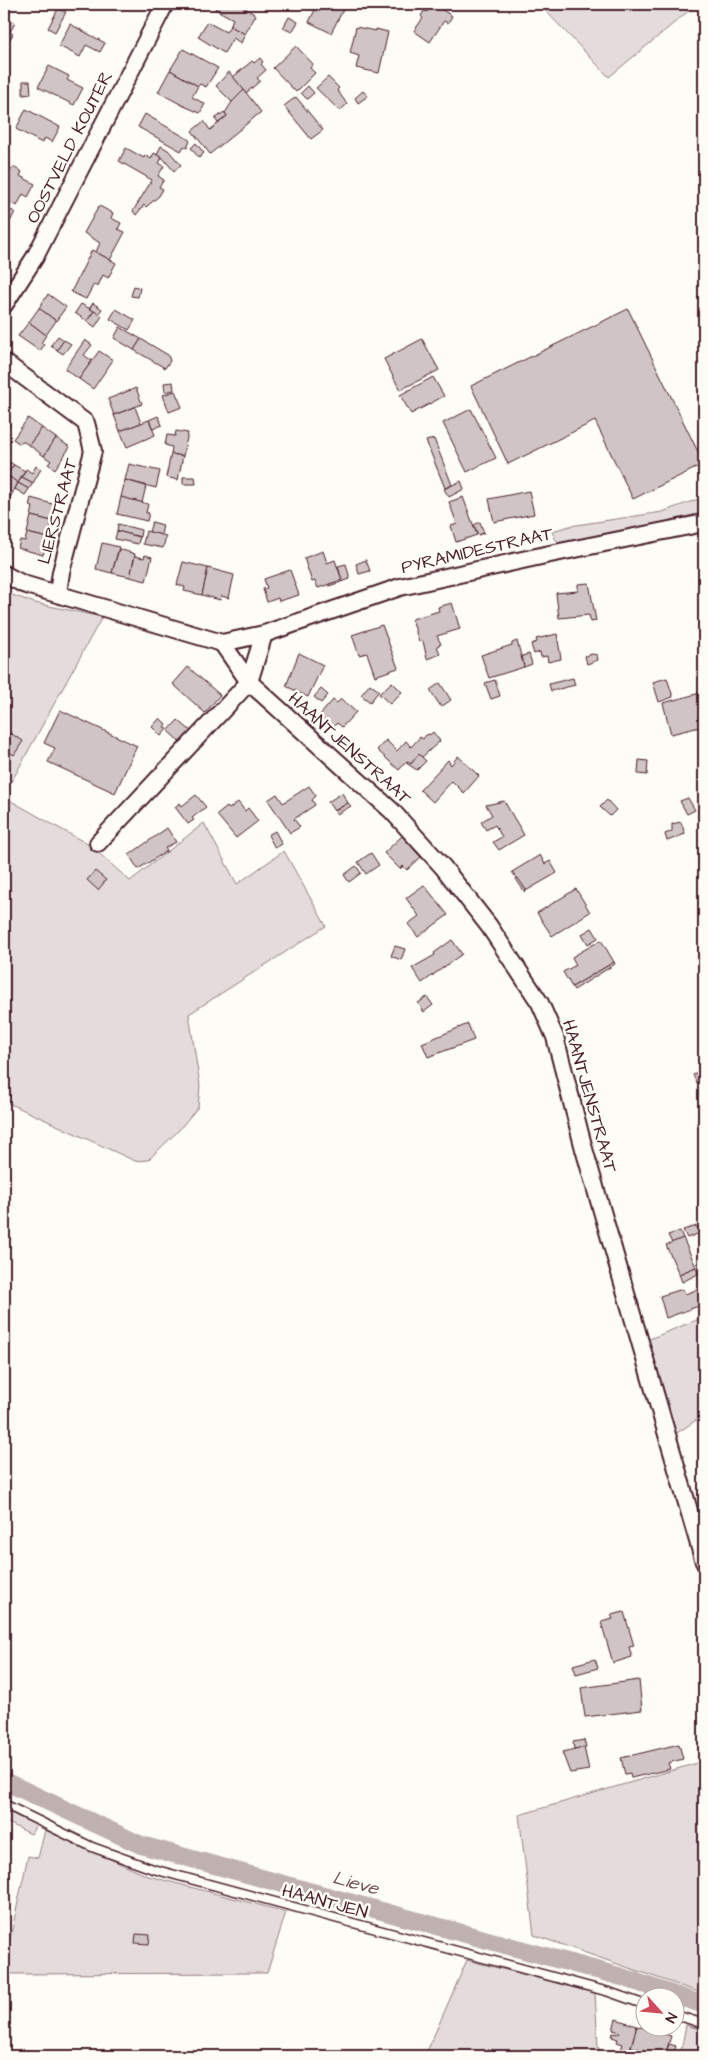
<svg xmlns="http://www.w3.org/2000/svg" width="708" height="2060" viewBox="0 0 708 2060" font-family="'Architects Daughter',sans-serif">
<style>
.green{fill:#e3dcda;stroke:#967e82}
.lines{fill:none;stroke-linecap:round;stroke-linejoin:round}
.canal{stroke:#c0b1b1;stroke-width:18}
.building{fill:#d0c5c4;stroke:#4a1f2b}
.lane-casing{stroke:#4a1f2b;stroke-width:11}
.street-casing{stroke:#4a1f2b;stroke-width:20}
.lane{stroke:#fdfcf7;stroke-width:8}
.street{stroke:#fdfcf7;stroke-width:16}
.labels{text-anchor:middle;stroke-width:5;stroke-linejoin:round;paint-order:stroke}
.street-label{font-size:18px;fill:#4a1f2b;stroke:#fdfcf7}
.water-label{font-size:19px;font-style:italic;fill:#73525a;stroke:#fdfcf7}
</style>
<rect width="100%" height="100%" fill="#fdfcf7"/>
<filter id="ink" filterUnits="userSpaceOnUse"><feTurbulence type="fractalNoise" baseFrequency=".02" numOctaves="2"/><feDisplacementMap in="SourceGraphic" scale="10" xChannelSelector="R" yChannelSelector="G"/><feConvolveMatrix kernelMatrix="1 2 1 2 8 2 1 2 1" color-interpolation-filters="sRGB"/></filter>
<g filter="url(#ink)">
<g class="green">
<path d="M539 4H697L609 77Z"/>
<path d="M704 497V512L642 528 566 543C556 543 555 540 552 531L570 526 662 512Z"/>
<path d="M4 592 35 603 102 617 4 795Z"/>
<path d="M4 797 91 846 130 881 204 823 237 884 284 851 326 926 189 1014 200 1086 198 1107 178 1131 148 1160 135 1161 4 1101Z"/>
<path d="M704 1317V1415L674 1435 647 1340Z"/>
<path d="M704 1761V1994L534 1935 519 1815Z"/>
<path d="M4 1810 36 1825 31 1834 4 1821Z"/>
<path d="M45 1830 148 1876 286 1912 267 1973 4 1974V1966L28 1856 38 1858Z"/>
<path d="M467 1960 595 1993 598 2046 602 2056H425Z"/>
<path d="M686 2025 704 2031V2056H680Z"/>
</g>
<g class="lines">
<path class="canal" d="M4 1781 141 1845 622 1977 704 2005"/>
</g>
<g class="building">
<path d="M218 4H245L243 7 256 15 245 34 230 26 233 19 215 9Z"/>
<path d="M318 4H346L331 33 309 22Z"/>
<path d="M433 4 452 16 448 23 444 21 430 42 414 31 423 18 421 16 424 11 427 12Z"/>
<path d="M58 9 66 12 55 32 48 28Z"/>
<path d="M4 17 15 23 10 32 13 34 6 46 4 45Z"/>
<path d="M289 17 298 22 292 32 283 28Z"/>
<path d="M207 22 226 32 230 26 245 34 241 43 233 38 224 53 198 37Z"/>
<path d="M70 24 105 43 100 52 86 45 80 57 59 46Z"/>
<path d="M356 27 376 31V29L388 32 379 73 356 68 359 56 350 53Z"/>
<path d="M296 46 313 64 310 68 315 73 296 92 273 68Z"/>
<path d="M183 49 218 68 206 87 200 84 198 86 170 70Z"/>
<path d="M260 58 263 62 261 64 266 70 257 78 260 81 246 93 233 77 252 61 254 63Z"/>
<path d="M49 66 69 76 67 80 83 88 74 105 38 87Z"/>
<path d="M170 70 198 86 192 97 205 104 200 113 184 106 158 92Z"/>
<path d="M229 72 244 90 232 102 216 86Z"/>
<path d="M328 77 339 88 337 90 347 104 340 111 316 88Z"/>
<path d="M23 81H30L31 94 23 95Z"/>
<path d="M308 86 314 93 307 99 301 93Z"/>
<path d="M244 90 261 112 210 154 192 131 204 121 210 130 227 116 225 113 232 102Z"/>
<path d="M363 91 368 96 358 103 355 98Z"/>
<path d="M296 97 323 130 311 139 284 106Z"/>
<path d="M26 109 60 127 52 142 45 138 42 143 16 129Z"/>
<path d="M224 112 227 116 218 123 215 119Z"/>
<path d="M145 114 188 139 190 141 187 148 184 146 181 151 138 127Z"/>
<path d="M196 143 204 153 199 158 191 148Z"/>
<path d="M161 146 168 150 181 165 174 171 162 157 157 154Z"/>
<path d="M126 148 144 158 145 155 151 159 154 153 162 158 159 163 164 166 158 176 164 180 159 187 163 189 159 196 146 207 144 205 136 215 133 211 152 180 119 161Z"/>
<path d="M13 167 22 172 20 176 35 184 28 197 23 194 17 206 12 203 8 209 15 212 5 231 4 181Z"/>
<path d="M99 206 113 213 111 218 121 223 118 229 125 232 110 260 96 252 100 243 84 233Z"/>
<path d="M92 250 116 263 108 278 103 275 98 286 94 284 86 299 71 292Z"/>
<path d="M134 286 140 288 138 297 131 296Z"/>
<path d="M48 294 66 307 56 321 39 308Z"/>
<path d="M93 303 102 309 98 314 89 309Z"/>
<path d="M81 304 94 311 87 321 75 313Z"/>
<path d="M39 308 56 321 46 335 29 322Z"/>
<path d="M116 309 135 320 129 330 110 319Z"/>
<path d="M628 309 704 464 633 499 595 421 508 464 471 386Z"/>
<path d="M94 311 102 316 95 327 87 321Z"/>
<path d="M29 322 46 335 41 343 44 345 40 351 18 336Z"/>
<path d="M120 327 141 339 134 350 114 338Z"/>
<path d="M58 336 64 340 57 350 51 345Z"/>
<path d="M141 339 168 355 170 361 165 368 134 350Z"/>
<path d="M422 339 439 370 400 390 384 359Z"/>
<path d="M64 340 71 344 63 354 57 350Z"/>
<path d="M85 340 92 345 84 355 92 361 79 379 65 369Z"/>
<path d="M99 351 113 360 93 389 79 379Z"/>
<path d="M433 377 444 396 411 414 400 395Z"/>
<path d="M173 382 174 390 165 392 164 383Z"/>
<path d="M136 388 142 404 114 415 108 399Z"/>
<path d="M175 391 182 407 169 412 163 395Z"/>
<path d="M135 407 141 423 120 431 114 415Z"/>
<path d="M471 409 496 458 467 472 443 423Z"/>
<path d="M158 416 162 425 153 429 149 420Z"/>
<path d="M28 418 42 428 29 445 22 441 20 444 13 439Z"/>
<path d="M149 420 155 435 127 447 120 431Z"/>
<path d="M4 421 10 425 4 435Z"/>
<path d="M42 428 56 438 44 456 29 445Z"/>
<path d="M176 431 188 433 183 456 171 454 172 447 165 445 167 435 175 436Z"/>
<path d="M56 438 70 447 55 469 48 464 51 461 44 456Z"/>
<path d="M434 439 452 485 445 488 426 441Z"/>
<path d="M171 454 183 456 178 480 166 477Z"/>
<path d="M4 458 14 465 6 475 4 474Z"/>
<path d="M129 464 160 471 156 488 125 480Z"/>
<path d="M14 465 25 471 18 483 6 475Z"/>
<path d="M36 466 41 469 33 483 22 477 26 469 32 473Z"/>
<path d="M4 474 10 477 6 484 4 482Z"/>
<path d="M10 477 18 483 11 496 4 492V488Z"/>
<path d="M22 477 33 483 29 489 18 483Z"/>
<path d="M183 477H195L196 484H183Z"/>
<path d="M125 480 146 486 142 503 121 497Z"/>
<path d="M461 481 464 489 449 497 444 489Z"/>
<path d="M18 483 29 489 25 495 15 489Z"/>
<path d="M529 491 534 514 494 522 489 499Z"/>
<path d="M4 492 11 496 4 507Z"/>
<path d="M121 497 148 504 146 513H149L147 521 117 514Z"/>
<path d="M463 497 477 535 456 542 451 526 457 524 449 502Z"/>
<path d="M31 498 56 505 52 521 31 516 33 507 29 506Z"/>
<path d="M31 516 52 521 48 538 27 533Z"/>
<path d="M4 522 10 525 4 536Z"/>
<path d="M152 522 163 525 161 535 149 532Z"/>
<path d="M480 522 484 533 478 535 474 525Z"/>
<path d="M118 524 141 530 140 537 117 531Z"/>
<path d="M117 531 140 537 138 544 115 539Z"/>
<path d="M146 531 166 536 163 548 143 544Z"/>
<path d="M27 533 48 538 43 555 18 548 20 540 25 541Z"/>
<path d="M102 543 119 547 112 573 96 569Z"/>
<path d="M119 549 135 554 130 577 112 573Z"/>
<path d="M323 551 327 563 335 560 342 580 318 588 315 581 312 582 304 558Z"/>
<path d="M145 555 152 557 146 581 130 577 135 556 144 558Z"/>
<path d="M366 560 370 571 359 574 356 564Z"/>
<path d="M183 562 208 568 202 595 184 591 185 587 177 585Z"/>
<path d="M346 564 350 579 329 586V584L342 580 338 566Z"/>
<path d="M208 568 234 575 229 598 221 596 220 600 202 595Z"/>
<path d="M290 570 299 595 279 601 278 598 267 602 263 589 267 588 264 579Z"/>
<path d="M589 583 596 621 591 622 589 615 559 618 556 593 578 591V584Z"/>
<path d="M452 603 460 629 437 636 441 644 437 646 440 654 427 659 423 641 419 642 412 619 439 611 438 607Z"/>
<path d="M382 625 398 668 375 676 367 653 359 655 352 635Z"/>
<path d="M557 634 561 659 548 662 547 656 541 657 540 652 534 654 531 644 537 642 536 639Z"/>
<path d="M517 641 524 667 489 678 481 655 512 645V643Z"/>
<path d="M299 653 323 665 308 697 286 686Z"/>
<path d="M529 654 532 664 524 667 522 656Z"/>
<path d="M592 654 597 655 598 660 587 664 585 656Z"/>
<path d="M188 667 220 695 205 713 173 684Z"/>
<path d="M573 678 575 685 551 691 549 684Z"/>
<path d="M667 678 673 697 659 702 653 682Z"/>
<path d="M495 680 500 696 491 699 485 683Z"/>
<path d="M392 682 402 692 390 704 379 694Z"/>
<path d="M440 683 451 700 441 707 430 690Z"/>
<path d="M370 684 379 691 370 702 361 695Z"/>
<path d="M321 689 328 695 321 703 314 697Z"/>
<path d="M704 692V726L671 734 663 703Z"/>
<path d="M341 699 356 712 342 727 337 723 332 728 319 716 333 700 337 703Z"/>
<path d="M60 710 137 746 115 793 48 762 55 748 44 743Z"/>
<path d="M160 718 166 724 164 727 167 729 161 736 152 727Z"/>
<path d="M178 720 192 732 181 743 168 731Z"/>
<path d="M433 732 440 741 422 757 419 754 411 764 407 761 399 770 377 750 386 740 397 751 406 741 411 747 420 737 423 739 426 735 431 734Z"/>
<path d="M10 733 23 741 14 755 4 749V742Z"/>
<path d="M419 754 426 761 417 770 406 763 407 761 411 764Z"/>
<path d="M458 756 479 776 464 793 452 781 433 802 420 790 448 760 451 765Z"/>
<path d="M639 760 648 761 647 775 638 774Z"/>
<path d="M309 786 316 796 312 800 315 805 294 819 300 827 290 833 268 800 277 794 283 803Z"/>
<path d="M342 793 348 803 334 811 328 802Z"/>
<path d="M196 795 206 807 192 818 194 820 188 824 175 807 180 803 182 806Z"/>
<path d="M688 798 695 810 687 814 680 801Z"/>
<path d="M607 800 616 810 610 816 600 807Z"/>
<path d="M504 801 524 835 499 850 493 842 502 837 495 825 486 830 481 822 492 815 486 805Z"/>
<path d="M238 802 245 811 248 808 258 821 236 838 217 815 227 807 229 809Z"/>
<path d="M348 803 351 806 337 814 335 811Z"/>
<path d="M681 822 685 834 667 841 665 834 672 831V824Z"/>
<path d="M167 828 176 842 165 848 167 851 138 869 129 855Z"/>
<path d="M275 831 282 844 275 848 268 835Z"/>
<path d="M402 836 421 857 407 870 403 866 400 869 384 853Z"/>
<path d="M371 853 379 865 366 874 358 862Z"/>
<path d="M540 855 545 864 550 861 557 873 524 892 526 890 512 872Z"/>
<path d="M356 866 361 873 349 882 344 875Z"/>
<path d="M95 871 106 880 98 890 87 880Z"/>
<path d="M518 878 526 890 524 891 516 879Z"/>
<path d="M424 885 448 915 418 937 408 924 419 916 406 898Z"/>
<path d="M576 889 590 912 552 936 537 913Z"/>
<path d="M592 928 598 938 588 944 582 934Z"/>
<path d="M452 940 462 954 422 983 412 968 435 955 434 953Z"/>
<path d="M601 940 614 962 572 987 563 972 576 965 572 957Z"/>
<path d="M395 946 405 949 401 960 391 956Z"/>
<path d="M614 962 615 964 574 990 572 987Z"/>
<path d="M427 997 433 1005 424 1012 418 1003Z"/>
<path d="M468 1024 474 1040 428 1057 422 1043Z"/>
<path d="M704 1066V1080L697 1083 693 1075 702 1071 700 1068Z"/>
<path d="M697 1226 700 1233 687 1238 683 1230Z"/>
<path d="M680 1231 683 1238 672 1243 668 1235Z"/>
<path d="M683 1238 696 1267 679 1274 666 1245Z"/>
<path d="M696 1267 698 1274 682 1282 679 1274Z"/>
<path d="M701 1288 704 1304 666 1318 660 1296 683 1289 685 1294Z"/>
<path d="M624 1612 634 1646 629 1647 632 1657 613 1663 601 1622 613 1619 611 1615Z"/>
<path d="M595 1659 598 1668 576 1674 573 1665Z"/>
<path d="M639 1680 642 1710 585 1717 581 1688Z"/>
<path d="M584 1740 586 1747 574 1749 573 1742Z"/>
<path d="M679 1744 683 1759 668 1763 670 1769 631 1778 630 1773 625 1774 621 1758Z"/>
<path d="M584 1747 589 1770 570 1773 562 1752Z"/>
<path d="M136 1934 150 1935 149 1944 135 1943Z"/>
<path d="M616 2019 637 2026 628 2056H611L610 2054 620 2053 623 2044 617 2042 618 2039 612 2037 613 2033 619 2034 620 2032 613 2030Z"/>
<path d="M637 2026 671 2036 665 2055 631 2047Z"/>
<path d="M669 2044 676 2046 673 2056 666 2053Z"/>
<path d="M631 2047 641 2050 640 2054 629 2052Z"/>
</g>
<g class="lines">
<defs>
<g id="lane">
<path d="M4 1804 92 1847 153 1869 609 1992 646 2005"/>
<path d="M676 2015 704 2024"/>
</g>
<g id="street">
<path d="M4 305 35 257 165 4"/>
<path d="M4 362 86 423 93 451 61 572 58 593"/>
<path d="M4 574 23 584 222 643 264 634 400 587 550 554 704 523"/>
<path d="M222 643 249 682 392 811 443 867 489 926 540 1003 555 1037 584 1149 704 1562"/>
<path d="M98 843 249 682 264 634"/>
</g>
</defs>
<use href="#lane" class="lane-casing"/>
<use href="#street" class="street-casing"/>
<use href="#lane" class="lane"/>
<use href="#street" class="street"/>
</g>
</g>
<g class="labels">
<g class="street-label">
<text transform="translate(69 147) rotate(-63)" y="6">OOSTVELD KOUTER</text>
<text transform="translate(57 511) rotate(-75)" y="6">LIERSTRAAT</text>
<text transform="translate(477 550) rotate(-13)" y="6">PYRAMIDESTRAAT</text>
<text transform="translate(350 748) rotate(42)" y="6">HAANTJENSTRAAT</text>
<text transform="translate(590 1096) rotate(74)" y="6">HAANTJENSTRAAT</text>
<text transform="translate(325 1901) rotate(15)" y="6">HAANTJEN</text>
</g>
<g class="water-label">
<text transform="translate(356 1882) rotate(15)" y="7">Lieve</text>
</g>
</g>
<rect width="708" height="2060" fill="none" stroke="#fdfcf7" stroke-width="20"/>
<rect x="10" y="10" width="688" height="2040" fill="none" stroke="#4a1f2b" stroke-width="2" filter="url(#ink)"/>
<g transform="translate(660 2012) rotate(117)"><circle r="24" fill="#fdfcf7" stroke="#b5a4a5"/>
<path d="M0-4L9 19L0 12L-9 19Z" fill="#d1495b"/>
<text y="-8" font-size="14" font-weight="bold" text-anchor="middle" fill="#4a1f2b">N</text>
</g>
</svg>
